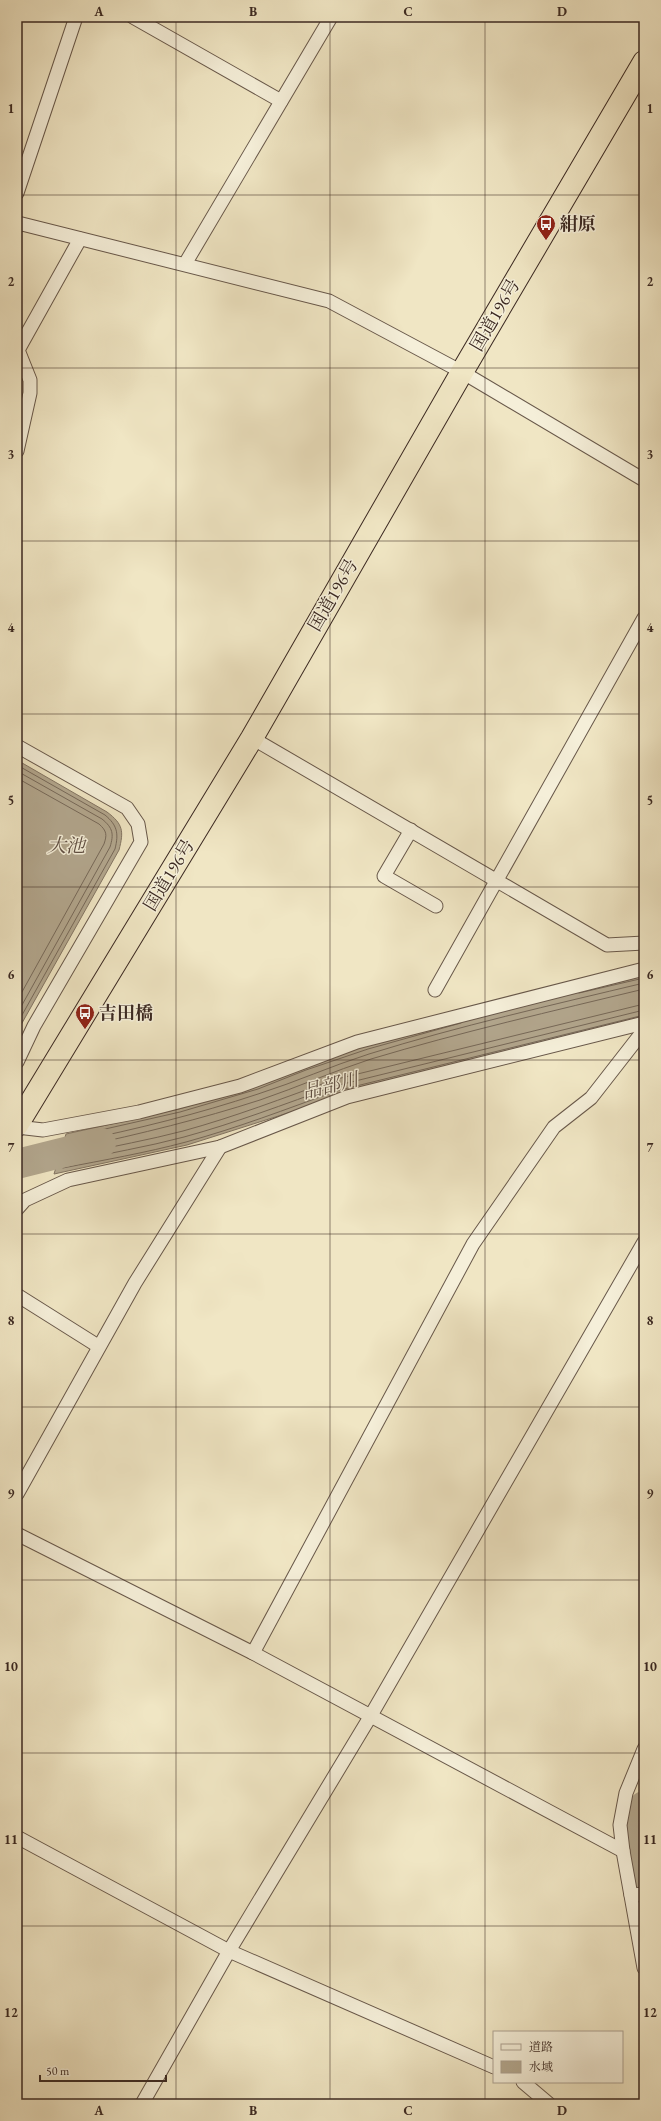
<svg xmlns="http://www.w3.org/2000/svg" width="661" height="2121" viewBox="0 0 661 2121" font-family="'EB Garamond','Noto Serif JP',serif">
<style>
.water{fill:#b2a68d;stroke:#827462}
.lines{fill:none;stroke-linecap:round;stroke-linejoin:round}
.shore{stroke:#766858;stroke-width:1}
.river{stroke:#b2a68d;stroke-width:30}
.minor-casing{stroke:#68584a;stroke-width:15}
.trunk-casing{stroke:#3b2922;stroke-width:24}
.minor{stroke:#f5efd9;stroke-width:13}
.trunk{stroke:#f0e6c4;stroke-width:22}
.grid{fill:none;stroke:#3b2922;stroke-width:1;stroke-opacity:0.55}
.labels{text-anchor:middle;stroke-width:3;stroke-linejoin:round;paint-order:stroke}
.poi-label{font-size:18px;font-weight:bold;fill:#3b2922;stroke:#f5efd9;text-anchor:start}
.street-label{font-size:18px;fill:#3b2922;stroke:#f5efd9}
.water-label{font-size:19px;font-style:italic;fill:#5f4e42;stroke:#f5efd9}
.neatline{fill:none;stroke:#3b2922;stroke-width:1.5}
.grid-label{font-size:13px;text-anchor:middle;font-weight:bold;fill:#3b2922}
</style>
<rect width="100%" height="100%" fill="#f0e6c4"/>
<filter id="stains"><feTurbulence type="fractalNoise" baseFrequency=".005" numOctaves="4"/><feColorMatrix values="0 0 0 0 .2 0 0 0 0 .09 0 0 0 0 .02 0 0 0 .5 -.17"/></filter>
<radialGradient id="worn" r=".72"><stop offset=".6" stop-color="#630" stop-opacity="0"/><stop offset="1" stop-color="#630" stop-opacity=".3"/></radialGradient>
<g class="water">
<path d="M17 760 107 812C123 824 124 831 119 850L17 1032Z"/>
<path d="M644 974V1018L291 1112 187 1145 54 1174 66 1134 179 1109 257 1085 367 1045Z"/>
</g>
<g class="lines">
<g class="shore">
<path d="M17 765 105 815C117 825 119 833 115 849L17 1024"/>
<path d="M17 771 102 819C113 828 114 834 110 847L17 1014"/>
<path d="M17 778 99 824C107 831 107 835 104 844L17 1001"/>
<path d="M644 983C552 1005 459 1026 369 1054 331 1066 296 1082 258 1094 198 1114 137 1129 74 1142L68 1160 70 1162C108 1153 147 1147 184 1137 235 1123 285 1104 335 1086L644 1010"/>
<path d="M644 989C553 1011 461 1032 371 1059 334 1071 298 1087 260 1100 201 1119 140 1134 79 1147L77 1152 79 1154C114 1146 149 1140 183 1131 234 1117 284 1098 333 1080L644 1004"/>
<path d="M579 993 644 978"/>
<path d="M461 1023 368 1049 306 1070 258 1089 180 1112 70 1137 61 1167 63 1168C104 1160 145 1153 186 1142 237 1128 287 1109 336 1091L644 1015"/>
</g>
<g class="river">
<path d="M17 1164 101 1143"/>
<path d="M644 1806C637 1826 640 1861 644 1882"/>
</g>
<defs>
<g id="minor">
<path d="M133 17 281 101"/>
<path d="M17 193 76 17"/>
<path d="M18 223 329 301 462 372 644 480"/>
<path d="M185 264 331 17"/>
<path d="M17 451 30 393V380L18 350 80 239"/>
<path d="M252 738 607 945 644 943"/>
<path d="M17 746 127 808 138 824 141 842 34 1026 17 1062"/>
<path d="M411 830 384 876 436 906"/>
<path d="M435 990 644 618"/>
<path d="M17 1127 43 1130 139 1112 240 1086 357 1042 644 969"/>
<path d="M17 1209 25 1200 68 1180 220 1147 347 1097 644 1023"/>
<path d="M17 1295 98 1346"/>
<path d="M17 1494 135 1283 220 1147"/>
<path d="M17 1534 253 1653 623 1851"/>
<path d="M253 1653 473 1244 554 1127 591 1098 644 1030"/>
<path d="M644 1749 626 1793 620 1825 623 1851 644 1968"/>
<path d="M17 1837 229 1951 494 2067"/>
<path d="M631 1895 644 1894"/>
<path d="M523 2082 549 2104"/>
<path d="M142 2104 229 1951 370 1717 644 1242"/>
</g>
<path id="trunk" d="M17 1125 252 738 462 372 644 62"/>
</defs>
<use href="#minor" class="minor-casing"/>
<use href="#trunk" class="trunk-casing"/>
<use href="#minor" class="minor"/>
<use href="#trunk" class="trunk"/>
</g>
<path class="grid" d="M176 17V2104M330 17V2104M485 17V2104M17 195H644M17 368H644M17 541H644M17 714H644M17 887H644M17 1060H644M17 1234H644M17 1407H644M17 1580H644M17 1753H644M17 1926H644"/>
<defs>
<symbol id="bus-pin" viewBox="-11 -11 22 30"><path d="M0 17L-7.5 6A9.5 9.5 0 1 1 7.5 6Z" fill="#8f2418" stroke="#f5efd9"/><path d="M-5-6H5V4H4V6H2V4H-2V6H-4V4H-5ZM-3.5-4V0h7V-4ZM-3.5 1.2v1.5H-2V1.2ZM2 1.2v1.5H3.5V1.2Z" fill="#fff"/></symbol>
</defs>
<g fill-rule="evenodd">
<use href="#bus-pin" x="535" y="213" width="22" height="30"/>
<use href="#bus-pin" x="74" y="1002" width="22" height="30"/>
</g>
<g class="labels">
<g class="poi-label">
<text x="560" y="230">紺原</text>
<text x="99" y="1019">吉田橋</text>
</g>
<g class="street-label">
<text transform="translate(495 315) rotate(-60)" y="6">国道196号</text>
<text transform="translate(333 595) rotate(-60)" y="6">国道196号</text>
<text transform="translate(169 875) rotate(-59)" y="6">国道196号</text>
</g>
<g class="water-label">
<text x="66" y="852">大池</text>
<text transform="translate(330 1085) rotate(-14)" y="7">品部川</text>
</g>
</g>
<rect width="661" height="2121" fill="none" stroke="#f0e6c4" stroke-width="44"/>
<rect x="493" y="2031" width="130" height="52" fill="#f5efd9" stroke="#aba090"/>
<rect x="501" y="2044" width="20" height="6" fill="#f5efd9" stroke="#aba090"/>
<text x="529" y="2051" font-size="12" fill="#3b2922">道路</text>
<rect x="501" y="2061" width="20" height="12" fill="#b2a68d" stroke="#aba090"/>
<text x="529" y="2071" font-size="12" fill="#3b2922">水域</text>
<path d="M40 2075v6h126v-6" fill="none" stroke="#3b2922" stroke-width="2"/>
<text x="46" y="2075" font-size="12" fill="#3b2922" stroke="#f5efd9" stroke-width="3" paint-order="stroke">50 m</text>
<rect x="22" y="22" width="617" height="2077" class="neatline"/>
<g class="grid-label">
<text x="99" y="16">A</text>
<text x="253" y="16">B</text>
<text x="408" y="16">C</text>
<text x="562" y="16">D</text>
<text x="11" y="113">1</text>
<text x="650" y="113">1</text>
<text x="11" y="286">2</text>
<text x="650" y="286">2</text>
<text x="11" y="459">3</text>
<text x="650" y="459">3</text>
<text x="11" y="632">4</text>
<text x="650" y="632">4</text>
<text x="11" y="805">5</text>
<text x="650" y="805">5</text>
<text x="11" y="979">6</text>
<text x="650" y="979">6</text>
<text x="11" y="1152">7</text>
<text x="650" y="1152">7</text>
<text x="11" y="1325">8</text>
<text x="650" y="1325">8</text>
<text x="11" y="1498">9</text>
<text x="650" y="1498">9</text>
<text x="11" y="1671">10</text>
<text x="650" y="1671">10</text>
<text x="11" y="1844">11</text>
<text x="650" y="1844">11</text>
<text x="11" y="2017">12</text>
<text x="650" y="2017">12</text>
<text x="99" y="2115">A</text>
<text x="253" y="2115">B</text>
<text x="408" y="2115">C</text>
<text x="562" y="2115">D</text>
</g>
<rect width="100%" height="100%" filter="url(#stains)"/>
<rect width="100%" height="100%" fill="url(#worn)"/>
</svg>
